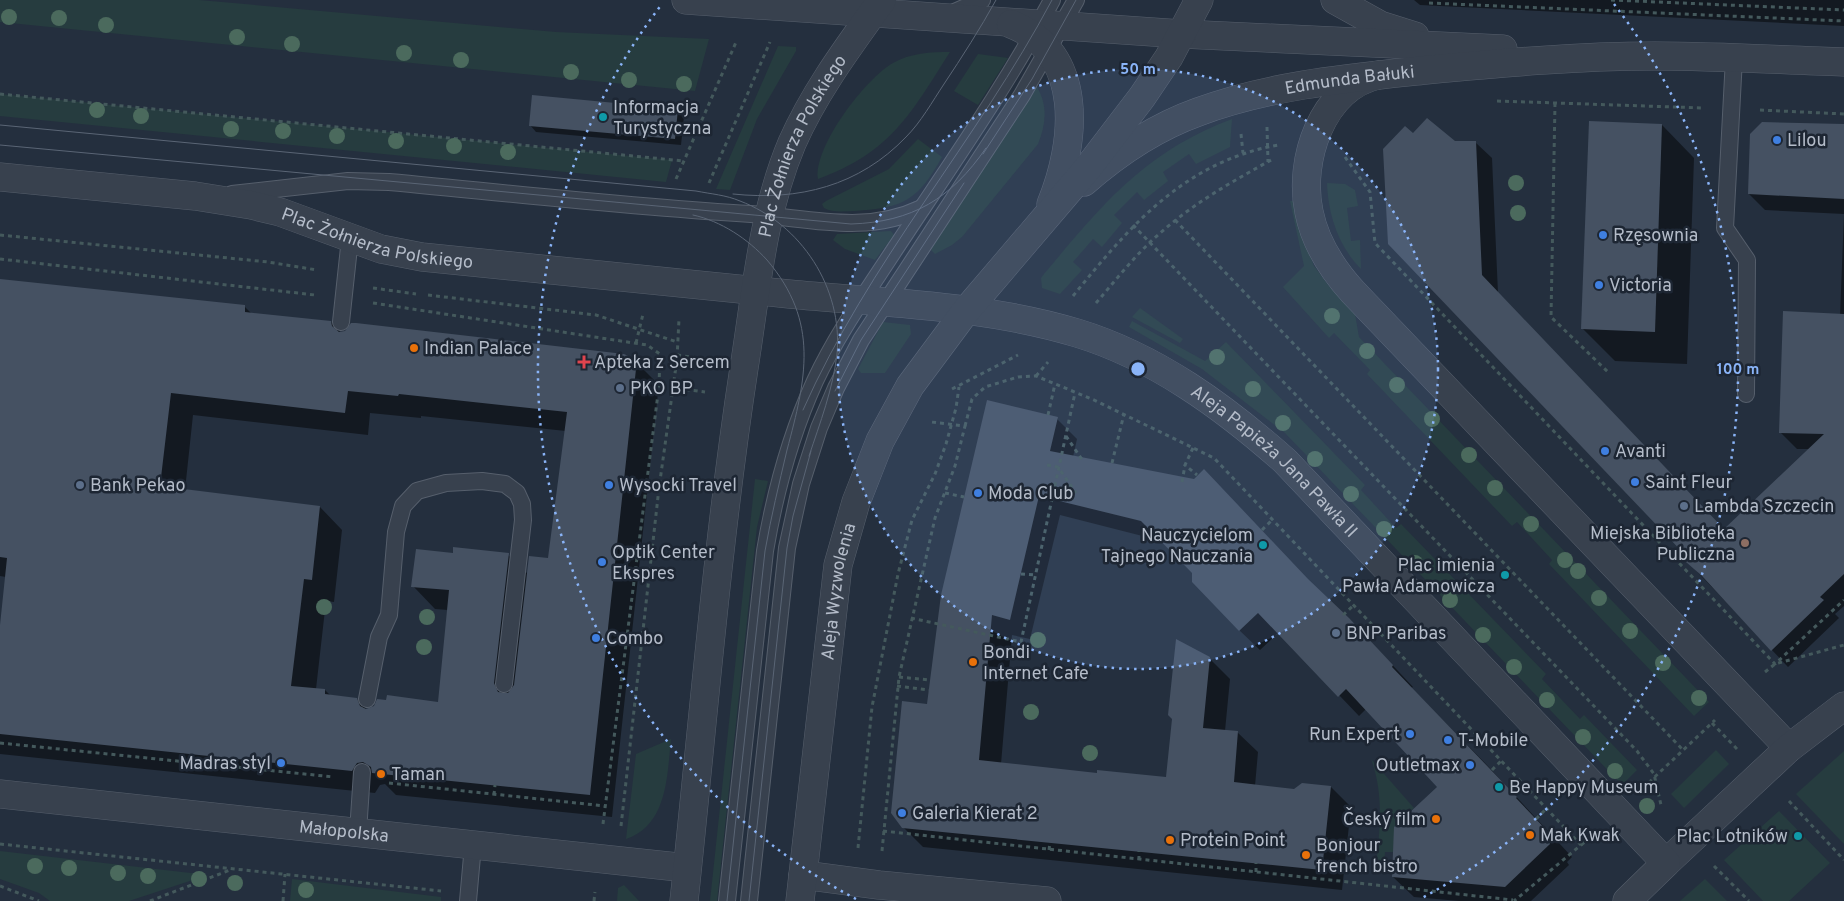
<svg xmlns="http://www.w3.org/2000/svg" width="1844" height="901" viewBox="0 0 1844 901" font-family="Overpass,sans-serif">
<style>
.green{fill:#263c3f}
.shadow{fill:#0007;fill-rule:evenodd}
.building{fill:#455162;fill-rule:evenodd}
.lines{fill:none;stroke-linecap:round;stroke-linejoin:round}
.service-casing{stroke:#565f6c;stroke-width:18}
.minor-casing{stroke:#565f6c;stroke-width:29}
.tertiary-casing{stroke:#565f6c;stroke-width:29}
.path{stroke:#44595c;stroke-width:3;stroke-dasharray:4 4;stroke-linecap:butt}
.service{stroke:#38414e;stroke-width:16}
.minor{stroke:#38414e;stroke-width:28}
.tertiary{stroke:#38414e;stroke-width:28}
.tram{stroke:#5a6575;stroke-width:1}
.tree{fill:#4b6a5d}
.ring{fill:none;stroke:#8ab4f8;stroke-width:2.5;stroke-dasharray:2.5 5}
.culture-dot{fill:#0f9aa8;stroke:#1d2633;stroke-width:2}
.shop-dot{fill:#3f7fe0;stroke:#1d2633;stroke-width:2}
.food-dot{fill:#e8710a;stroke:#1d2633;stroke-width:2}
.health-dot{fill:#e0444e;stroke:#1d2633;stroke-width:2}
.service-dot{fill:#5c6f8a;stroke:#1d2633;stroke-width:2}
.education-dot{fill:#8d6e63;stroke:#1d2633;stroke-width:2}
.labels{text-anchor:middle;stroke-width:5;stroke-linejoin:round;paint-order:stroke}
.street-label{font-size:18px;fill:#b4bcc9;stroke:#1d2633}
.poi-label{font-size:18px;fill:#b4bcc9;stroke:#1d2633;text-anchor:start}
.centre{fill:#8ab4f8;stroke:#1d2633;stroke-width:2.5}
.ring-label{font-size:15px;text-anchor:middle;font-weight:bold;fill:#8ab4f8;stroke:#1d2633;stroke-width:5;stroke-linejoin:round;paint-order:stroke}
</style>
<rect width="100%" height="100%" fill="#242f3e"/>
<g class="green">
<path d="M0 0H199L556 32 709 39 695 91 0 22Z"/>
<path d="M778 46 796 47V51L757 119 730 190 716 189Z"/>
<path d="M950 52C910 115 891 152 818 179 813 147 866 78 893 63 910 53 931 52 950 52Z"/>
<path d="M978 54 1008 58 978 105 954 91Z"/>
<path d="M1037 87C1048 106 1046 124 1038 144L962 237 952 245 935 254 931 250 933 245Z"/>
<path d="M0 94 672 160 666 182 0 116Z"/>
<path d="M1232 119 1230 147 1196 164 1189 154 1163 172 1168 181 1144 200 1137 192 1114 215 1122 223 1102 247 1093 239 1073 262 1082 270 1060 294 1042 288 1041 278 1044 274C1102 205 1144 152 1232 119Z"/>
<path d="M918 139 942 157C918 200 904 208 855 211 845 211 833 213 824 208L822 204 826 201 889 169Z"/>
<path d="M1327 183 1345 184 1355 190 1358 206 1347 208 1351 241 1360 240 1361 269C1338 246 1328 214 1327 183Z"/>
<path d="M1290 201H1294L1304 241 1314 266 1329 286 1355 314 1359 337 1709 702 1694 716 1549 564 1552 560 1517 522 1512 526 1367 374 1370 370 1334 333 1329 338 1283 287 1304 266Z"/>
<path d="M891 231 894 235 875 260 845 249 833 240 837 234Z"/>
<path d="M1140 308 1183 339 1180 343 1132 317Z"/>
<path d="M1132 321 1205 361 1226 342 1365 485 1361 490 1396 528 1401 524 1546 674 1542 679 1580 719 1584 715 1637 770 1622 785 1285 433 1202 369 1129 327Z"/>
<path d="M883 322 910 325 911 334 885 373H861L858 369Z"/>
<path d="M755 479 768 481 757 527 717 901H710Z"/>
<path d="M671 739C667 775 668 825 626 839L636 754Z"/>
<path d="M1716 750 1729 764 1684 808 1671 794Z"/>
<path d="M1844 751V844L1796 794Z"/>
<path d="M1371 759 1414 808 1396 824 1393 852H1385L1384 866H1376C1380 829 1384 794 1371 759Z"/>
<path d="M1779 811 1830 863 1789 901H1763L1724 860Z"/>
<path d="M0 851 208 875 129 901H50L39 893 0 879Z"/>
<path d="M292 879 441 897V901H290Z"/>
<path d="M1705 879 1727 901H1680Z"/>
<path d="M624 885 639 901H617L618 888Z"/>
</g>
<g class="shadow">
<path d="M1414 0H1844V26L1420 5Z"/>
<path d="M678 110 684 116 681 145 536 132 530 125Z"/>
<path d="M1662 125 1694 158 1687 364 1615 361 1583 329Z"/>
<path d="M1844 125V606L1835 614 1839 618 1788 667 1688 562 1690 559 1389 244 1413 134 1454 142H1475L1492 158 1498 293 1725 531 1810 449H1797L1780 432 1840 316 1844 214 1765 210 1749 194Z"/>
<path d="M0 280 245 307 252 314 331 322 341 333 634 360 657 383 658 393 612 817 396 795 385 784 380 785 375 793 0 754V638L6 577 0 576ZM370 413 421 418V416L566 431 550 559 528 574 508 555H454L413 586 435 609 448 610 439 703 367 710 357 699 331 696 325 690 316 689 326 601 334 602 342 530 320 507 185 490 193 415 368 435Z"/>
<path d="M1057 419 1077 439 1073 457 1319 591 1369 640 1413 687 1411 688 1484 762 1572 857 1567 862 1569 865 1531 901H1459L1414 897 1393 877 1438 787 1366 709 1359 716 1279 632 1260 650 1239 630 1193 573 1162 541 1060 515 1030 639 1012 635 1001 764 1098 774 1167 778 1209 658 1230 679 1225 731 1237 732 1258 752 1255 786 1294 790 1331 787 1351 807 1342 890 923 847 903 827 928 706Z"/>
</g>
<g class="building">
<path d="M532 95 678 109 675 139 529 126Z"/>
<path d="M1427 118 1455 141H1476L1482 275 1724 529 1824 434 1779 433 1783 311 1844 314V574L1820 597 1824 600 1771 651 1702 576 1686 562 1689 559 1388 244 1383 149 1405 126 1413 133Z"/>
<path d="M1589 121 1662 124 1655 332 1581 329Z"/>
<path d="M1762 122 1844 124V199L1748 194 1750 134Z"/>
<path d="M0 279 245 305V312L331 321 332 326 339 332 345 331 351 323H356L624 354 635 359 636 369 590 795 372 773 371 767 363 762 357 763 352 771 0 734V625L7 558 0 557ZM348 391 398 396 399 394 567 412 548 558 529 556 514 685 508 693 498 692 494 683 509 553 453 547V553L416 549 411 587 449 590 438 702 387 695 386 700 377 699 374 706 366 709 360 706 357 698 325 694V689L291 686 304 579 312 580 320 506 160 486 171 393 345 413Z"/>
<path d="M987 400 1058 417 1050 451 1194 479 1204 469 1308 579 1349 618 1393 665 1392 667 1517 797 1516 798 1552 836 1548 841 1550 844 1505 887 1392 877 1394 827 1437 787 1346 689 1338 697 1258 613 1239 631 1192 582V573L1141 521 1039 496 1010 620 992 615 979 760 1097 773V770L1166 777 1172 719 1168 715 1176 639 1210 657 1203 728 1238 731 1234 782 1294 789 1302 783 1331 786 1322 870 902 828 891 813 902 701 927 704 941 595Z"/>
</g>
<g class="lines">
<defs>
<g id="service">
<path d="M952 13 982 0"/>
<path d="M1734 58 1725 228 1747 260 1746 394"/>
<path d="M232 194 348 181 389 182C509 193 630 207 751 214 810 218 865 235 922 208"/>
<path d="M341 322 350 238"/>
<path d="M367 699 379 637 389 615 396 532 403 506 417 491 446 483 482 481 505 484 517 493 522 504 523 520 504 684"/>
<path d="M358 832 362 772"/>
<path d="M468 901 473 845"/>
<path d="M727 901 765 551C775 492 790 436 815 381 837 334 867 292 895 249 949 167 1006 87 1052 0"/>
<path d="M749 901 787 548 801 484 819 428 836 388 861 340 1022 95 1076 0"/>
</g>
<g id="minor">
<path d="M1335 0 1380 25 1415 36"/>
<path d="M1182 34 1503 49"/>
<path d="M1378 75C1322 88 1298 160 1309 212 1315 242 1332 269 1353 292L1789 748"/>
<path id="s1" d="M1084 182C1117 153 1156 127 1198 112 1270 85 1350 78 1426 70 1502 63 1578 56 1655 56 1718 56 1781 60 1844 62"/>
<path id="s2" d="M0 794 687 868"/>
<path d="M1666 863 1789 748 1844 706"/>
<path d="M803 875 879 885 1047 901"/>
</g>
<g id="tertiary">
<path d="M686 0 1182 34"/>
<path d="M1011 24C1086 53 1076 143 1051 204"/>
<path id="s3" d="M0 177 195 196 251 205 280 212 381 249 422 257C544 269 666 282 789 294 884 303 985 305 1077 333 1156 357 1224 407 1285 461L1666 863 1627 901"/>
<path id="s4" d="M684 901C703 723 717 545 744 368 756 293 762 214 792 143 815 91 849 46 882 0"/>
<path id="s5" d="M800 901 838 565 856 502 880 441 910 386 965 312 1087 169 1142 97 1169 57 1199 0"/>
</g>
</defs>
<use href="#service" class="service-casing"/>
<use href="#minor" class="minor-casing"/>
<use href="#tertiary" class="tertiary-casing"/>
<g class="path">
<path d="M1611 0 1844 10"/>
<path d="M1429 3 1844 21"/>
<path d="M0 94 684 161"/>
<path d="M1497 101 1704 108"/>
<path d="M1555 103 1551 317 1608 372"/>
<path d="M1760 110 1844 114"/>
<path d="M1267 127 1268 162"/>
<path d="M1241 134 1243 153"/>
<path d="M1345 157 1370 192 1375 243 1775 664 1844 600"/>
<path d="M676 179 737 40"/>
<path d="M709 183 770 42"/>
<path d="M1175 220 1683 750"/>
<path d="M1133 225 1637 751 1654 774 1661 805"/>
<path d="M0 235 268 262 317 270"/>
<path d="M0 259 315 295"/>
<path d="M373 288 416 294"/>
<path d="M428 295 596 315 677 342"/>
<path d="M1073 296C1130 226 1184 162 1278 145"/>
<path d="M373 303 647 345 660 354 659 386 705 392"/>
<path d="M1096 303C1116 280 1135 255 1158 235 1192 204 1233 181 1273 159"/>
<path d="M636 343 643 314"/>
<path d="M677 355 711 360"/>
<path d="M1036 376 1048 362"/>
<path d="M952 389 1018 355"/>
<path d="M1048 415 1055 384"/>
<path d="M965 426 972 399 985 387 1018 377 1036 376 1094 400 1214 458 1581 845 1514 901"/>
<path d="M1066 436 1083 461"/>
<path d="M1193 448 1185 465 1197 475"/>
<path d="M1112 463 1124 414"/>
<path d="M1047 465 1058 467 1076 493"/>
<path d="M1182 482 1185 465"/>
<path d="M945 493 964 497"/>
<path d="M1262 530 1272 520"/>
<path d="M1021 574 1035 575"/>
<path d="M1343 615 1354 605"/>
<path d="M911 618 1021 642 1075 393"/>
<path d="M1765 672 1775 664 1844 645"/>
<path d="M899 677 930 680"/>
<path d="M897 686 929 690"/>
<path d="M1712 723 1737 749"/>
<path d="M0 743 334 777"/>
<path d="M1492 770 1501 761"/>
<path d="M389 783 605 806"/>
<path d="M1643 788 1715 720"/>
<path d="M494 795 495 785"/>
<path d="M1789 801 1844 860"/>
<path d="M1536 819 1546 809"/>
<path d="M603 824 659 386"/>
<path d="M621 826 659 488 677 359 679 319"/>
<path d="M883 831 1513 900"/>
<path d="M0 844 441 891"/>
<path d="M1581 845 1592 836"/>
<path d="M858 848 872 707 898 574 912 520 935 474 946 444 956 408 959 387"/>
<path d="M1049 850 1050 842"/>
<path d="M882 851 899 677 935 518 955 466 965 426 931 422"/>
<path d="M1139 860V851"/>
<path d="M1714 866 1749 901"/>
<path d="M1256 872V863"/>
<path d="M0 886 39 901"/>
<path d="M150 901 230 870"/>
<path d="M283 901 285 874"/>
<path d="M594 901 595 892"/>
</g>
<use href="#service" class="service"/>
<use href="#minor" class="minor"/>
<use href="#tertiary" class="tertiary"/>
<g class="tram">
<path d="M0 125 696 191C711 194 726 195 740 201 801 224 843 288 837 354 833 389 820 423 809 456"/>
<path d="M0 145 851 224C912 222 951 199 986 148"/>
<path d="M983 154 1032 79 1076 0"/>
<path d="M733 194C799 201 859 186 906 137 921 122 932 102 944 84 962 57 980 29 996 0"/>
<path d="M693 215C721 221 748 239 767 260 820 322 806 379 787 450 779 484 771 517 765 551L727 901"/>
<path d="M835 391 861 340 964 183"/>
<path d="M803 410C868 263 977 141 1052 0"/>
<path d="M749 901 787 548 793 516 811 451"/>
</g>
</g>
<g class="tree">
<circle cx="9" cy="17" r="8"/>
<circle cx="59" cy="18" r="8"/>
<circle cx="106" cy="25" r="8"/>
<circle cx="237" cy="37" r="8"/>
<circle cx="292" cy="44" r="8"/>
<circle cx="404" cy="53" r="8"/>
<circle cx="461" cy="60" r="8"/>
<circle cx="571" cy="72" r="8"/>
<circle cx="629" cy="80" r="8"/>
<circle cx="684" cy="84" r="8"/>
<circle cx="97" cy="110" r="8"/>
<circle cx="141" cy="116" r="8"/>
<circle cx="231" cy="129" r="8"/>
<circle cx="283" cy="131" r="8"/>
<circle cx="337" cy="136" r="8"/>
<circle cx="396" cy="141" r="8"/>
<circle cx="454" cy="146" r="8"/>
<circle cx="508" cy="152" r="8"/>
<circle cx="1516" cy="183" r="8"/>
<circle cx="1518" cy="213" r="8"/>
<circle cx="1332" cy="316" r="8"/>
<circle cx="1367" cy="351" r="8"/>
<circle cx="1217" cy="357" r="8"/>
<circle cx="1397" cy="385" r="8"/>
<circle cx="1253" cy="389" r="8"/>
<circle cx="1432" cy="419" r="8"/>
<circle cx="1283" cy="423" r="8"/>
<circle cx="1469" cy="455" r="8"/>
<circle cx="1315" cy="459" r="8"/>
<circle cx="1495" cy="488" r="8"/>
<circle cx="1351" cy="494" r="8"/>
<circle cx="1531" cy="524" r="8"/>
<circle cx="1384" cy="529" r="8"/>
<circle cx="1565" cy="560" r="8"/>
<circle cx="1415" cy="563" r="8"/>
<circle cx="1578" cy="571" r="8"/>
<circle cx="1599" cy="598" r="8"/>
<circle cx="1450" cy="600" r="8"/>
<circle cx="324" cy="607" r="8"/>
<circle cx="427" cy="617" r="8"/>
<circle cx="1630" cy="631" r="8"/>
<circle cx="1483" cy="635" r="8"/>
<circle cx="1038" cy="640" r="8"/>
<circle cx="424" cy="647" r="8"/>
<circle cx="1663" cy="663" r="8"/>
<circle cx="1514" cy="667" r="8"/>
<circle cx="1699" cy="698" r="8"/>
<circle cx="1547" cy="700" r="8"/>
<circle cx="1031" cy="712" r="8"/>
<circle cx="1583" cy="737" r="8"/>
<circle cx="1090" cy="753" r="8"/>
<circle cx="1615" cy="771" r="8"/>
<circle cx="1647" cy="806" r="8"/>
<circle cx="35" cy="866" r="8"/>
<circle cx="69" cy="868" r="8"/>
<circle cx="118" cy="873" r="8"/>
<circle cx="148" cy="876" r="8"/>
<circle cx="199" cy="879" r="8"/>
<circle cx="235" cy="883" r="8"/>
<circle cx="306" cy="890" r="8"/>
</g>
<circle cx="1138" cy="369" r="300" fill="#8ab4f8" fill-opacity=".12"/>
<g class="ring">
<circle cx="1138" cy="369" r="300"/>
<path d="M856 899A600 600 0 0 1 662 4M1614 4A600 600 0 0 1 1420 899"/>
</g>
<g class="culture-dot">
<circle cx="603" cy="117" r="5"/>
<circle cx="1263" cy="545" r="5"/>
<circle cx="1505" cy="575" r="5"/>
<circle cx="1499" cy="787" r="5"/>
<circle cx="1798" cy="836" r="5"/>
</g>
<g class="shop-dot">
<circle cx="1777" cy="140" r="5"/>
<circle cx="1603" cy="235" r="5"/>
<circle cx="1599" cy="285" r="5"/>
<circle cx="1605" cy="451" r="5"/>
<circle cx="1635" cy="482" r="5"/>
<circle cx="609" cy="485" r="5"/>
<circle cx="978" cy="493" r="5"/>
<circle cx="602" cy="562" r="5"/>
<circle cx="596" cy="638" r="5"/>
<circle cx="1410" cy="734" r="5"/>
<circle cx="1448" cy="740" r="5"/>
<circle cx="281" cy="763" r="5"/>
<circle cx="1470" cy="765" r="5"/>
<circle cx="902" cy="813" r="5"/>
</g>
<g class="food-dot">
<circle cx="414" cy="348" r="5"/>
<circle cx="973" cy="662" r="5"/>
<circle cx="381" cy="774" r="5"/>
<circle cx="1436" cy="819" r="5"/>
<circle cx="1530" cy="835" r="5"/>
<circle cx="1170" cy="840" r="5"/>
<circle cx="1306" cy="855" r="5"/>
</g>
<path class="health-dot" d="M581.5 354.5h5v5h5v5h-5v5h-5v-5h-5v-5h5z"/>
<g class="service-dot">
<circle cx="620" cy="388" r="5"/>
<circle cx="80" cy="485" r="5"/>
<circle cx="1684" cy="506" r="5"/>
<circle cx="1336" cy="633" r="5"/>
</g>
<circle class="education-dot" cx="1745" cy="543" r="5"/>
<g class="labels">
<g class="street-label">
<text dy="6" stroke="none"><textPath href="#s1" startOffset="290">Edmunda Bałuki</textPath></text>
<text dy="6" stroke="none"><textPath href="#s4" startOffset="768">Plac Żołnierza Polskiego</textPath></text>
<text dy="6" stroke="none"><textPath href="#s3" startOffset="384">Plac Żołnierza Polskiego</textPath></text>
<text dy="6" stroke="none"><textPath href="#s3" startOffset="1330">Aleja Papieża Jana Pawła II</textPath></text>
<text dy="6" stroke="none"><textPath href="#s5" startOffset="312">Aleja Wyzwolenia</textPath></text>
<text dy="6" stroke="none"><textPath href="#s2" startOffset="346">Małopolska</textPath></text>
</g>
<g class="poi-label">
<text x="613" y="113">Informacja<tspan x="613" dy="21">Turystyczna</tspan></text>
<text x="1787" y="146">Lilou</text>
<text x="1613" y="241">Rzęsownia</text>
<text x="1609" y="291">Victoria</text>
<text x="424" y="354">Indian Palace</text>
<text x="594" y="368">Apteka z Sercem</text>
<text x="630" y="394">PKO BP</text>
<text x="1615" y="457">Avanti</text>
<text x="1645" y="488">Saint Fleur</text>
<text x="90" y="491">Bank Pekao</text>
<text x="619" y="491">Wysocki Travel</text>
<text x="988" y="499">Moda Club</text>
<text x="1694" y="512">Lambda Szczecin</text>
<text x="1735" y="539" text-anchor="end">Miejska Biblioteka<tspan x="1735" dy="21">Publiczna</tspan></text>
<text x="1253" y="541" text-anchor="end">Nauczycielom<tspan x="1253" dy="21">Tajnego Nauczania</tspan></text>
<text x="612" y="558">Optik Center<tspan x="612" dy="21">Ekspres</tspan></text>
<text x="1495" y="571" text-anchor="end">Plac imienia<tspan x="1495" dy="21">Pawła Adamowicza</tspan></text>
<text x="1346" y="639">BNP Paribas</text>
<text x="606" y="644">Combo</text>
<text x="983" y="658">Bondi<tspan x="983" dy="21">Internet Cafe</tspan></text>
<text x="1400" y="740" text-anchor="end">Run Expert</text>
<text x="1458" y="746">T-Mobile</text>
<text x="271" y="769" text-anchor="end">Madras styl</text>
<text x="1460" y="771" text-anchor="end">Outletmax</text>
<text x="391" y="780">Taman</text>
<text x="1509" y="793">Be Happy Museum</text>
<text x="912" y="819">Galeria Kierat 2</text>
<text x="1426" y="825" text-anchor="end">Český film</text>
<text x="1540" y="841">Mak Kwak</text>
<text x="1788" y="842" text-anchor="end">Plac Lotników</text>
<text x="1180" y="846">Protein Point</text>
<text x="1316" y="851">Bonjour<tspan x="1316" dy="21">french bistro</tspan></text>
</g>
</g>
<circle cx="1138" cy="369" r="8" class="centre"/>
<g class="ring-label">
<text x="1138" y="74">50 m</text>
<text x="1738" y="374">100 m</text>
</g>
</svg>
